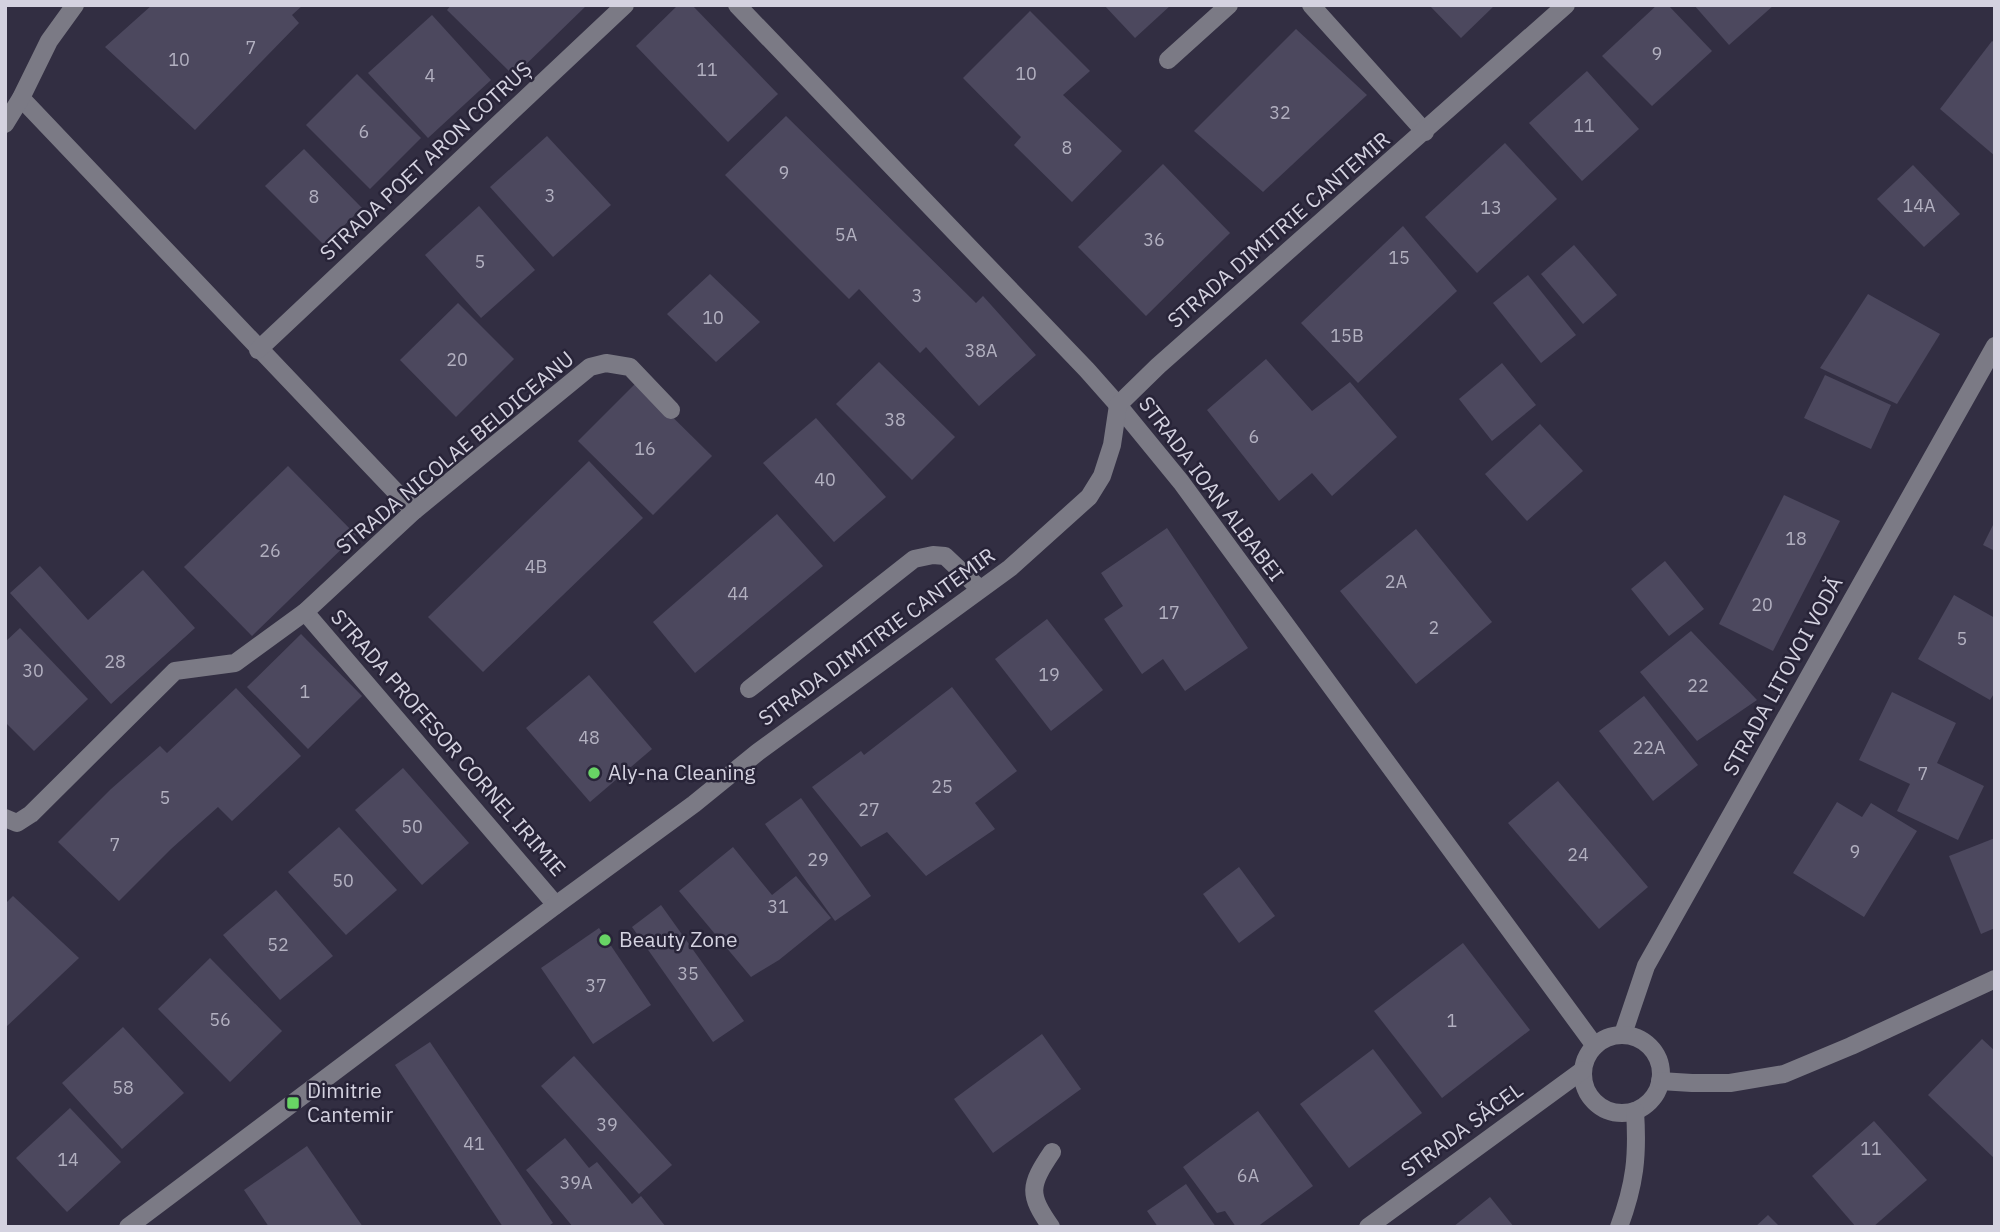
<svg xmlns="http://www.w3.org/2000/svg" width="2000" height="1232" viewBox="0 0 2000 1232" font-family="'IBM Plex Sans',sans-serif">
<style>
.building{fill:#4c485e}
.lines{fill:none;stroke-linecap:round;stroke-linejoin:round}
.minor{stroke:#7b7a85;stroke-width:18}
.poi-dot{fill:#68d465;stroke:#282438;stroke-width:2.5}
.labels{text-anchor:middle;stroke-width:5;stroke-linejoin:round;paint-order:stroke}
.number-label{font-size:18px;fill:#b2b0c0}
.street-label{font-size:21px;fill:#d4d2e0;stroke:#282438}
.poi-label{font-size:21px;fill:#d4d2e0;stroke:#282438;text-anchor:start}
</style>
<rect width="100%" height="100%" fill="#322e42"/>
<g class="building">
<path d="M152 5H303L292 15 299 23 195 130 105 47Z"/>
<path d="M451 5H587L514 76 447 10Z"/>
<path d="M678 5H692L778 94 728 142 636 46Z"/>
<path d="M1104 5H1171L1135 38Z"/>
<path d="M1429 5H1495L1461 38Z"/>
<path d="M1657 5H1668L1712 51 1652 106 1602 56Z"/>
<path d="M1694 5H1774L1729 45Z"/>
<path d="M1030 11 1090 71 1063 95 1122 151 1072 202 1014 145 1021 137 963 78Z"/>
<path d="M432 15 491 80 428 138 368 73Z"/>
<path d="M1296 29 1367 95 1263 192 1194 131Z"/>
<path d="M1992 41 1995 43V156L1940 109Z"/>
<path d="M1587 71 1639 129 1582 181 1529 123Z"/>
<path d="M357 74 421 138 370 189 306 125Z"/>
<path d="M786 116 976 303 983 296 1036 355 979 406 926 347 920 353 859 289 849 299 725 175Z"/>
<path d="M547 136 611 205 553 257 490 187Z"/>
<path d="M1505 143 1557 199 1477 273 1425 217Z"/>
<path d="M304 149 362 208 324 245 265 186Z"/>
<path d="M1163 164 1230 233 1146 316 1078 247Z"/>
<path d="M1913 165 1960 214 1924 247 1877 199Z"/>
<path d="M479 206 535 270 481 318 425 255Z"/>
<path d="M1403 226 1457 291 1358 383 1301 323Z"/>
<path d="M1574 245 1617 295 1583 324 1541 274Z"/>
<path d="M710 274 760 322 716 362 667 314Z"/>
<path d="M1528 275 1576 335 1541 363 1493 303Z"/>
<path d="M1868 294 1940 334 1897 404 1820 368Z"/>
<path d="M458 303 514 359 456 417 400 360Z"/>
<path d="M1266 359 1312 411 1350 382 1397 437 1332 496 1312 473 1279 501 1207 410Z"/>
<path d="M879 362 955 437 912 480 836 404Z"/>
<path d="M1502 363 1536 405 1492 441 1459 399Z"/>
<path d="M1825 375 1891 405 1871 449 1804 418Z"/>
<path d="M637 382 712 456 653 515 578 441Z"/>
<path d="M816 418 886 497 834 542 763 463Z"/>
<path d="M1540 424 1583 471 1527 521 1485 474Z"/>
<path d="M589 461 643 518 483 672 428 617Z"/>
<path d="M288 466 356 535 252 636 184 567Z"/>
<path d="M1784 495 1840 521 1773 651 1719 624Z"/>
<path d="M777 514 823 566 695 673 653 622Z"/>
<path d="M1995 521V551L1983 545Z"/>
<path d="M1167 528 1248 648 1185 691 1163 659 1142 674 1104 619 1123 606 1101 573Z"/>
<path d="M1416 529 1492 622 1416 684 1340 591Z"/>
<path d="M1665 561 1704 609 1669 636 1631 589Z"/>
<path d="M40 566 88 620 143 570 195 628 111 704 10 593Z"/>
<path d="M1954 595 1995 618V692L1990 700 1918 659Z"/>
<path d="M1047 619 1103 690 1051 731 995 659Z"/>
<path d="M20 628 88 699 34 751 5 722V642Z"/>
<path d="M1691 631 1757 700 1697 741 1640 672Z"/>
<path d="M301 634 362 696 308 749 247 687Z"/>
<path d="M589 675 652 749 590 802 526 728Z"/>
<path d="M952 687 1017 771 975 803 995 829 926 876 887 832 861 847 812 787 861 751 864 755Z"/>
<path d="M236 688 301 756 232 821 218 807 171 849 119 901 58 842 111 789 160 746 167 753Z"/>
<path d="M1892 692 1956 723 1937 763 1984 786 1958 840 1897 811 1910 784 1859 760Z"/>
<path d="M1644 696 1698 765 1653 801 1599 731Z"/>
<path d="M403 768 469 843 422 885 355 810Z"/>
<path d="M1558 781 1648 887 1599 929 1508 823Z"/>
<path d="M801 798 871 896 835 921 765 824Z"/>
<path d="M1837 802 1862 817 1871 803 1917 831 1864 917 1793 873Z"/>
<path d="M339 827 397 890 346 935 288 872Z"/>
<path d="M1995 838V928L1981 934 1949 856Z"/>
<path d="M733 847 772 895 796 876 831 918 779 960 751 977 679 891Z"/>
<path d="M1239 867 1275 916 1239 943 1203 894Z"/>
<path d="M276 890 333 956 280 1000 223 935Z"/>
<path d="M13 896 79 958 5 1028V904Z"/>
<path d="M661 905 744 1021 713 1042 632 927Z"/>
<path d="M599 928 651 1005 593 1044 541 968Z"/>
<path d="M1463 943 1530 1030 1442 1098 1374 1011Z"/>
<path d="M210 958 282 1031 230 1082 158 1009Z"/>
<path d="M123 1027 184 1093 122 1149 62 1083Z"/>
<path d="M1042 1034 1081 1089 993 1153 954 1099Z"/>
<path d="M1982 1039 1995 1051V1159L1928 1095Z"/>
<path d="M430 1042 553 1223 547 1227H503L395 1065Z"/>
<path d="M1373 1049 1422 1113 1349 1168 1300 1104Z"/>
<path d="M574 1056 672 1165 639 1194 541 1086Z"/>
<path d="M70 1108 121 1162 67 1212 16 1158Z"/>
<path d="M1258 1111 1313 1186 1257 1227H1236L1225 1211 1217 1213 1183 1167Z"/>
<path d="M1874 1121 1927 1180 1873 1227H1856L1812 1176Z"/>
<path d="M565 1138 589 1168 597 1162 632 1204 641 1196 666 1227H573L526 1170Z"/>
<path d="M307 1146 363 1227H269L244 1190Z"/>
<path d="M1186 1184 1216 1227H1158L1147 1211Z"/>
<path d="M1490 1197 1514 1227H1453Z"/>
<path d="M1768 1215 1780 1227H1755Z"/>
</g>
<g class="lines">
<g class="minor">
<path d="M737 5 1087 370 1118 405 1181 482 1595 1046"/>
<path d="M1311 5 1425 132"/>
<path d="M1168 60 1229 5"/>
<path d="M21 98 414 511"/>
<path d="M5 124 21 98 49 41 75 5"/>
<path d="M258 350 625 5"/>
<path d="M305 612 556 905"/>
<path d="M749 689 914 559 933 555 945 556 980 589"/>
<path d="M5 818 17 823 31 814 175 671 235 663 305 612 414 511 590 367 606 363 630 367 671 410"/>
<path d="M1623 1034 1646 966 1995 346"/>
<circle cx="1622" cy="1074" r="39"/>
<path d="M1660 1081 1692 1083H1730L1784 1074 1851 1046 1995 979"/>
<path d="M128 1227 556 905 694 804 758 752 1010 568 1089 497 1102 476 1112 445 1118 405 1158 366 1566 5"/>
<path d="M1051 1227C1028 1194 1029 1186 1052 1152"/>
<path d="M1368 1227 1583 1070"/>
<path d="M1619 1227C1635 1184 1638 1156 1635 1111"/>
</g>
</g>
<g class="poi-dot">
<circle cx="594" cy="773" r="7"/>
<circle cx="605" cy="940" r="7"/>
<rect x="286" y="1096" width="14" height="14" rx="3.5"/>
</g>
<g class="labels">
<g class="number-label">
<text x="251" y="54">7</text>
<text x="1657" y="60">9</text>
<text x="179" y="66">10</text>
<text x="707" y="76">11</text>
<text x="1026" y="80">10</text>
<text x="430" y="82">4</text>
<text x="1280" y="119">32</text>
<text x="1584" y="132">11</text>
<text x="364" y="138">6</text>
<text x="1067" y="154">8</text>
<text x="784" y="179">9</text>
<text x="550" y="202">3</text>
<text x="314" y="203">8</text>
<text x="1919" y="212">14A</text>
<text x="1491" y="214">13</text>
<text x="846" y="241">5A</text>
<text x="1154" y="246">36</text>
<text x="1399" y="264">15</text>
<text x="480" y="268">5</text>
<text x="917" y="302">3</text>
<text x="713" y="324">10</text>
<text x="1347" y="342">15B</text>
<text x="981" y="357">38A</text>
<text x="457" y="366">20</text>
<text x="895" y="426">38</text>
<text x="1254" y="443">6</text>
<text x="645" y="455">16</text>
<text x="825" y="486">40</text>
<text x="1796" y="545">18</text>
<text x="270" y="557">26</text>
<text x="536" y="573">4B</text>
<text x="1396" y="588">2A</text>
<text x="738" y="600">44</text>
<text x="1762" y="611">20</text>
<text x="1169" y="619">17</text>
<text x="1434" y="634">2</text>
<text x="1962" y="645">5</text>
<text x="115" y="668">28</text>
<text x="33" y="677">30</text>
<text x="1049" y="681">19</text>
<text x="1698" y="692">22</text>
<text x="305" y="698">1</text>
<text x="589" y="744">48</text>
<text x="1649" y="754">22A</text>
<text x="1923" y="780">7</text>
<text x="942" y="793">25</text>
<text x="165" y="804">5</text>
<text x="869" y="816">27</text>
<text x="412" y="833">50</text>
<text x="115" y="851">7</text>
<text x="1855" y="858">9</text>
<text x="1578" y="861">24</text>
<text x="818" y="866">29</text>
<text x="343" y="887">50</text>
<text x="778" y="913">31</text>
<text x="278" y="951">52</text>
<text x="688" y="980">35</text>
<text x="596" y="992">37</text>
<text x="220" y="1026">56</text>
<text x="1452" y="1027">1</text>
<text x="123" y="1094">58</text>
<text x="607" y="1131">39</text>
<text x="474" y="1150">41</text>
<text x="1871" y="1155">11</text>
<text x="68" y="1166">14</text>
<text x="1248" y="1182">6A</text>
<text x="576" y="1189">39A</text>
</g>
<g class="street-label">
<text transform="translate(426 161) rotate(-43)" y="7">STRADA POET ARON COTRUȘ</text>
<text transform="translate(1279 230) rotate(-41)" y="7">STRADA DIMITRIE CANTEMIR</text>
<text transform="translate(455 453) rotate(-40)" y="7">STRADA NICOLAE BELDICEANU</text>
<text transform="translate(1211 489) rotate(53)" y="7">STRADA IOAN ALBABEI</text>
<text transform="translate(877 637) rotate(-36)" y="7">STRADA DIMITRIE CANTEMIR</text>
<text transform="translate(1783 676) rotate(-61)" y="7">STRADA LITOVOI VODĂ</text>
<text transform="translate(448 743) rotate(49)" y="7">STRADA PROFESOR CORNEL IRIMIE</text>
<text transform="translate(1462 1130) rotate(-36)" y="7">STRADA SĂCEL</text>
</g>
<g class="poi-label">
<text x="608" y="780">Aly-na Cleaning</text>
<text x="619" y="947">Beauty Zone</text>
<text x="307" y="1098">Dimitrie<tspan x="307" dy="24">Cantemir</tspan></text>
</g>
</g>
<rect width="2000" height="1232" fill="none" stroke="#d4d2e0" stroke-width="14"/>
</svg>
